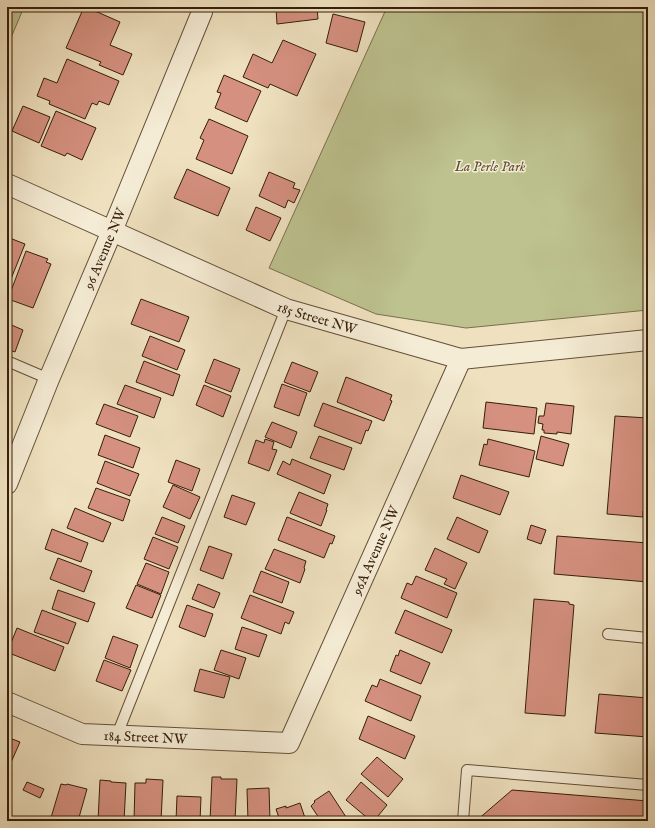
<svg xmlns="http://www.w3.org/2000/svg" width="655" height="828" viewBox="0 0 655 828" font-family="'IM FELL English',serif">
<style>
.green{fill:#bdc28f;stroke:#79704d}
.building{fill:#d5907f;stroke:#351e0b}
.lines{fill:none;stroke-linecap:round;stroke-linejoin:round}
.service-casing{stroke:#644f38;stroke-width:12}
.minor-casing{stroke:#644f38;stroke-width:22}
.path{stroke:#351e0b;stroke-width:2.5;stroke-dasharray:3 2;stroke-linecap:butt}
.service{stroke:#f5ecd5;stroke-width:10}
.minor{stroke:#f5ecd5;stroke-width:20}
.labels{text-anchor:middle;stroke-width:3;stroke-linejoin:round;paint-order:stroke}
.park-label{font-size:14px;font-style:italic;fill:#5e4f33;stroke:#f5ecd5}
.street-label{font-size:14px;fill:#351e0b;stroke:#f5ecd5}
</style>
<rect width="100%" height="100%" fill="#efe1bf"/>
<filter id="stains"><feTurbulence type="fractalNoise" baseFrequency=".005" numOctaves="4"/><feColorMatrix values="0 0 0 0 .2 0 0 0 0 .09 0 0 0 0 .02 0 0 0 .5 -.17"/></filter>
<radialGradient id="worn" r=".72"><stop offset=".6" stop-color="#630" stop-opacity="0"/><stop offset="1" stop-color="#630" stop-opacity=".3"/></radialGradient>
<g class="green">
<path d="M7 7H24L7 47Z"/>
<path d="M387 7H648V310L466 328 376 314 269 268Z"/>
</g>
<g class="building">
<path d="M84 7H86L120 22 110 45 132 54 123 75 99 65 101 62 66 48Z"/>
<path d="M272 7H317L318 19 277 24 276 8 272 9Z"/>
<path d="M333 14 365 22 357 52 326 43Z"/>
<path d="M283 40 316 54 297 96 270 84 268 88 243 77 253 54 272 63Z"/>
<path d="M67 59 119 81 109 105 99 101 97 105 92 103 85 119 49 104 50 101 37 96 44 78 57 83Z"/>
<path d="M224 75 261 91 247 122 215 108 221 93 217 92Z"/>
<path d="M23 106 50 117 39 143 12 131Z"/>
<path d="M56 111 96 128 82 160 67 153 65 156 41 146Z"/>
<path d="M209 119 248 136 232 174 196 159 204 140 200 138Z"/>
<path d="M187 169 230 188 218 216 174 198Z"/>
<path d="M269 172 295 183 293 188 300 190 294 203 288 200 285 208 259 196Z"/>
<path d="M256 207 281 218 270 241 246 230Z"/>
<path d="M7 237 25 244 7 289Z"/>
<path d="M26 251 48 259 46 262 51 264 33 308 8 299Z"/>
<path d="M141 299 189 317 179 342 131 324Z"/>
<path d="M7 323 23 330 15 352 7 349Z"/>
<path d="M150 336 185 350 177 370 142 356Z"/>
<path d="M214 359 240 369 231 392 205 382Z"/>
<path d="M144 361 180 375 173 396 136 382Z"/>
<path d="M292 362 318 372 310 392 284 382Z"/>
<path d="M346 377 392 395 390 400 392 401 384 421 337 402Z"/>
<path d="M282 384 307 393 299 416 274 407Z"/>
<path d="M125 385 161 398 154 418 117 404Z"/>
<path d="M204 385 231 396 223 417 196 405Z"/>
<path d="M486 402 537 408 534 434 483 428Z"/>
<path d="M323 403 372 421 368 431 366 430 361 444 314 426Z"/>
<path d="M546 403 574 406 571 434 557 432V434L544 433V430H542L543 424 538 423 539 416H544Z"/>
<path d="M104 404 138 416 130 437 96 424Z"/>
<path d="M615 416 648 418V473H646L645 482H648L645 511H643V517L607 514Z"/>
<path d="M272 422 297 432 291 448 265 437Z"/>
<path d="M105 435 140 448 133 468 98 455Z"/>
<path d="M319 436 352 448 344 470 310 458Z"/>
<path d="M541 436 569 444 563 466 536 459Z"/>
<path d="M265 439 274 442 272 449 277 450 269 471 248 463 256 440 264 443Z"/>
<path d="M488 439 535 451 529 477 479 465 484 444 487 445Z"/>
<path d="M292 459 331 475 324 494 277 474 283 461 290 465Z"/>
<path d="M176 460 200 469 192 491 168 482Z"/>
<path d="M105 461 139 474 130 496 97 483Z"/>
<path d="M461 475 509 492 500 515 453 498Z"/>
<path d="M173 485 200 497 190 519 163 507Z"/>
<path d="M96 488 130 500 123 521 88 508Z"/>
<path d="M299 492 328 504 326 510H327L321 526 290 513Z"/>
<path d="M232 495 255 503 246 525 224 517Z"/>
<path d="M75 508 111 523 103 542 67 528Z"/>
<path d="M162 517 185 526 178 543 155 534Z"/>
<path d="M287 517 335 536 332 544 330 543 324 558 278 540Z"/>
<path d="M457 517 488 531 479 553 447 539Z"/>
<path d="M531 525 546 530 541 544 527 539Z"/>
<path d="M52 529 88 543 81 562 45 549Z"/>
<path d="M557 536 648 543V582L554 574Z"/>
<path d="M153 537 178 547 169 569 144 559Z"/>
<path d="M209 546 232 554 223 579 200 570Z"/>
<path d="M435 548 467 563 455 589 444 584 447 579 425 570Z"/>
<path d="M274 549 306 561 304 568 305 569 300 583 265 569Z"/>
<path d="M58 558 92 571 84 592 50 579Z"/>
<path d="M146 563 169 572 161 594 137 584Z"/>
<path d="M261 571 289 582 282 603 253 592Z"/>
<path d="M416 576 457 593 447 618 401 598 407 583 412 585Z"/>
<path d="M198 584 220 593 214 608 192 599Z"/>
<path d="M136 585 161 595 152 618 126 608Z"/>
<path d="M58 590 95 603 88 622 52 609Z"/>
<path d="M250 595 294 612 289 624 285 622 281 634 241 618Z"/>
<path d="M534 599 569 602V604L574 605 565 716 525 713Z"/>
<path d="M187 605 213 614 205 637 179 627Z"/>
<path d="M42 610 76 623 68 644 34 632Z"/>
<path d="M405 610 452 630 442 653 395 633Z"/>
<path d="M242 627 267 635 259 657 235 649Z"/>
<path d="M17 628 64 647 55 671 9 653 11 649 9 648Z"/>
<path d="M113 636 138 645 130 668 105 658Z"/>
<path d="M221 650 246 658 239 679 214 670Z"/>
<path d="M400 650 430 663 421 684 390 671 396 655 398 656Z"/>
<path d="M104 660 131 670 122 691 96 681Z"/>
<path d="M200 669 230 677 224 698 194 691Z"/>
<path d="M380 679 421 696 411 721 365 701 372 685 377 687Z"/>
<path d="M599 694 648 698V737L595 733Z"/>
<path d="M368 716 415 736 405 759 359 739Z"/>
<path d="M7 737 20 742 9 767 7 766Z"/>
<path d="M377 757 403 779 388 797 361 774Z"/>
<path d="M212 777H221V779H237L235 821H210Z"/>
<path d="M146 779 163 780 161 821H134L135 783H146Z"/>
<path d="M100 780 111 781V782L126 783 124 821H98Z"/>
<path d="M27 782 44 789 40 798 23 790Z"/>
<path d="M361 782 387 805 374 821H371L346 800Z"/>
<path d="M61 784 66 785 67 784 87 789 78 821H50Z"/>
<path d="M269 788 270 821H248L247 789Z"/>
<path d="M512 790 648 801V821H476Z"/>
<path d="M329 791 348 820 346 821H321L311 806 315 802 314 801Z"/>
<path d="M177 796 201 797 200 821H176Z"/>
<path d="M300 803 306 821H280L276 809 286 806V808Z"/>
</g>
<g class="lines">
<defs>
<g id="service">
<path d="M7 361 49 379"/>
<path d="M608 634 648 638"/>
<path d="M117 735 286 309"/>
<path d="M463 821 467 770 648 785"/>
</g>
<g id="minor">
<path id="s1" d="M7 184 286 309 461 359 648 340"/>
<path id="s2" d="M7 484 49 379 112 231 202 12"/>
<path id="s3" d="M7 702 82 734 289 743 461 359"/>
</g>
</defs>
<use href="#service" class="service-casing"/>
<use href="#minor" class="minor-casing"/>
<path class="path" d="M7 9 8 7"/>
<use href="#service" class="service"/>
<use href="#minor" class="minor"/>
</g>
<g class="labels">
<g class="park-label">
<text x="490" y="171">La Perle Park</text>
</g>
<g class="street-label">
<text dy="5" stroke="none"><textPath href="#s2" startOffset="255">96 Avenue NW</textPath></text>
<text dy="5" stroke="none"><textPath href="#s1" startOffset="338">185 Street NW</textPath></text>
<text dy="5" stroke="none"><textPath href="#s3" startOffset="500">96A Avenue NW</textPath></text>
<text dy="5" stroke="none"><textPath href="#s3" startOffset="145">184 Street NW</textPath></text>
</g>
</g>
<rect width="655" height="828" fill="none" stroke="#efe1bf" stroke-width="24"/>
<rect x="8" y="8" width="639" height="812" fill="none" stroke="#351e0b" stroke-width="2"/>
<rect x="12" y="12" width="631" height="804" fill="none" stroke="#351e0b"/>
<rect width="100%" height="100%" filter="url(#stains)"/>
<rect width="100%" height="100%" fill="url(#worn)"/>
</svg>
